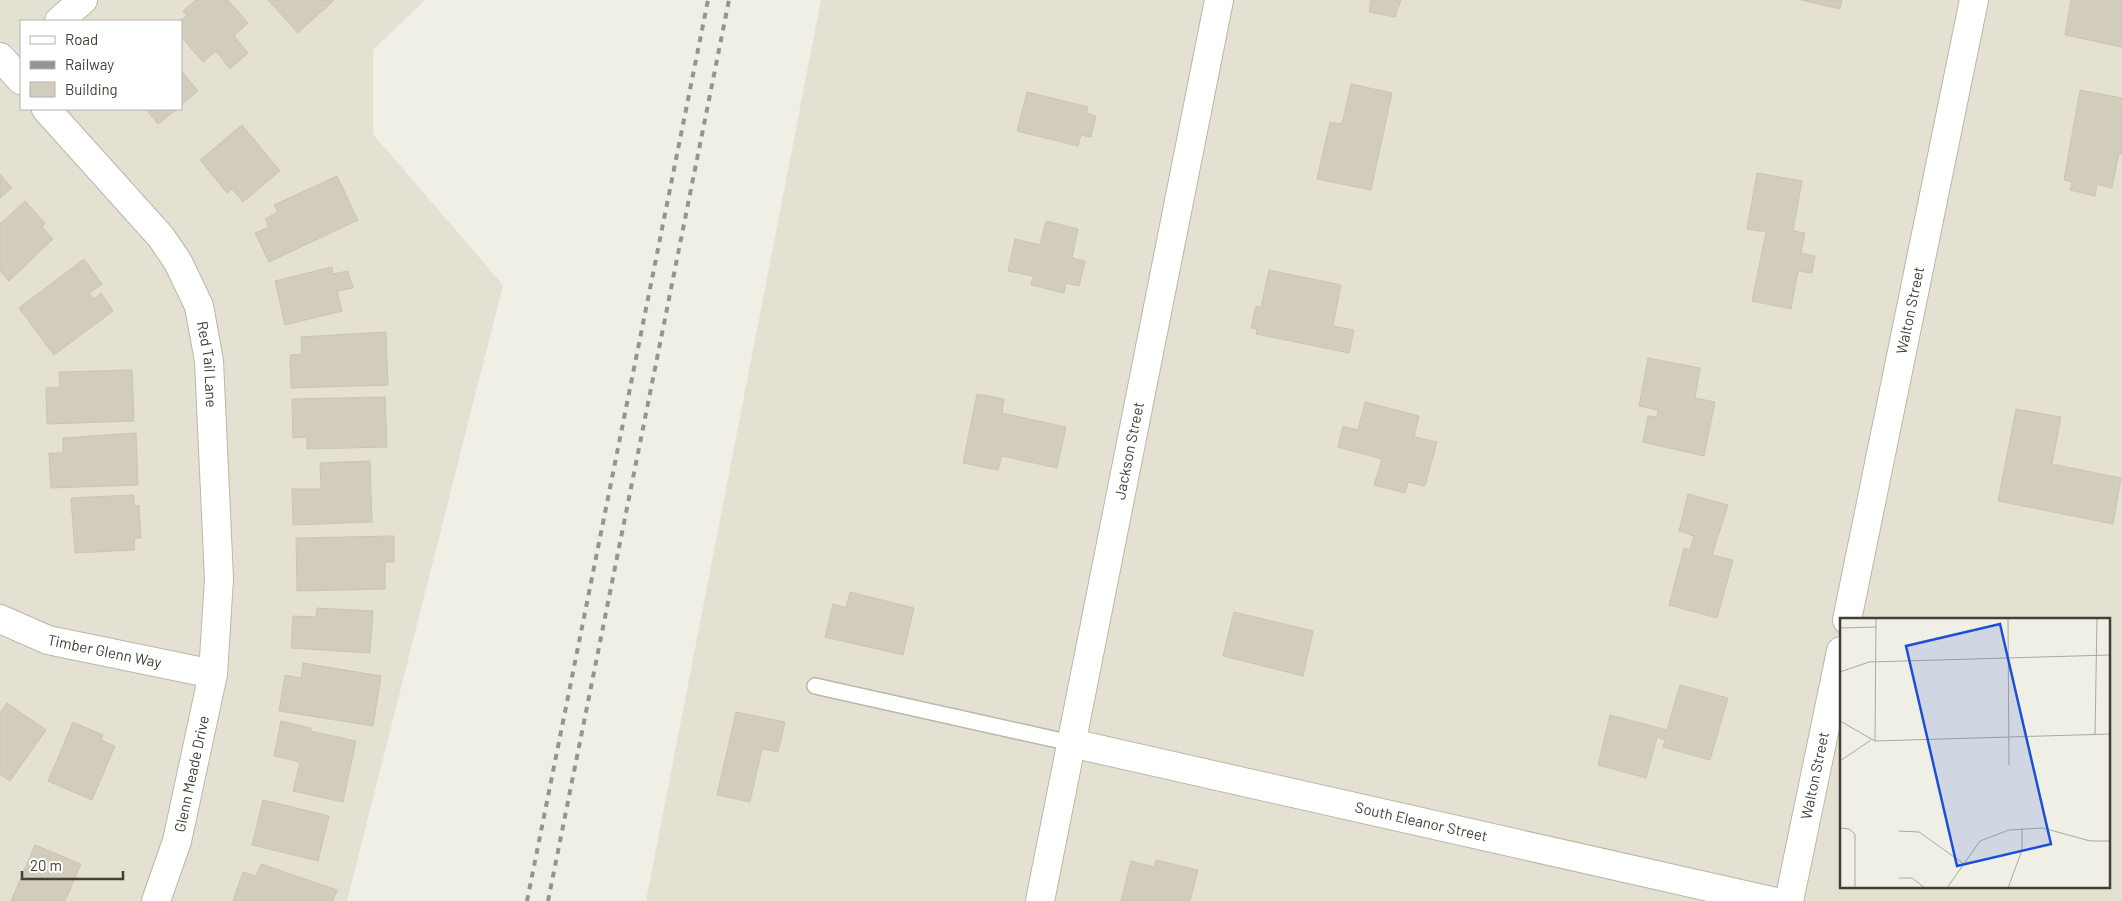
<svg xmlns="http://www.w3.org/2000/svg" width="2122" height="901" viewBox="0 0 2122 901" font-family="Barlow,sans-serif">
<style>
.residential{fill:#e4e1d3;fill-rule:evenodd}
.building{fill:#d1ccbb;stroke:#cbc5af}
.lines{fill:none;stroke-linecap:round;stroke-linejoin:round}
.lane-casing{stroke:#bbb7a8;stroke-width:18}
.street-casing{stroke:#bbb7a8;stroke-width:30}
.lane{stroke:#fff;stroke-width:15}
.street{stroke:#fff;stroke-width:28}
.rail{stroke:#949494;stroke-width:4;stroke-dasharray:6 6;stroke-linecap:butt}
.labels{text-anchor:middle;stroke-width:5;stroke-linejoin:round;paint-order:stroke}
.street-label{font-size:15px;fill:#423f35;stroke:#fff}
.inset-road{fill:none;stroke:#aaa99f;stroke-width:1}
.view{fill:#1d4ed8;fill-opacity:0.15;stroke:#1d4ed8;stroke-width:2.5}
.inset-edge{fill:none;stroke:#423f35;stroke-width:2.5}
</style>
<rect width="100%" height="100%" fill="#f0efe5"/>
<g class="residential">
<path d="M0 0H425L373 50V134L503 285 347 901H0ZM21 21H181V109H21Z"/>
<path d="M821 0H2122V901H646ZM1841 620H2108V887H1841Z"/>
</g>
<g class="building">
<path d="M196 0H228L248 23 234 36 248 53 230 69 216 51 203 62 181 37 180 21 187 16 183 11Z"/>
<path d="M268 0H333V1L298 33Z"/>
<path d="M1371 0H1401L1395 17 1369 12Z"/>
<path d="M1801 0H1842L1840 9Z"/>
<path d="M2071 0H2122V47L2065 35Z"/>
<path d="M181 70 198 91 181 105Z"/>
<path d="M1351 84 1392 93 1371 190 1317 179 1330 122 1342 124Z"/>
<path d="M2080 90 2122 98V154L2119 153 2112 188 2097 184 2095 196 2070 190 2072 182 2064 180Z"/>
<path d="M1027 92 1088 107 1086 113 1096 116 1091 137 1081 135 1078 146 1017 131Z"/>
<path d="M146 109H177L158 124Z"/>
<path d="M242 125 280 171 243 202 232 189 227 193 200 160Z"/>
<path d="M1757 173 1802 181 1793 231 1805 233 1801 253 1815 256 1812 273 1798 271 1791 309 1752 301 1766 232 1747 229Z"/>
<path d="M0 174 12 188 0 198Z"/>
<path d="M337 176 358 220 269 262 255 233 269 227 265 219 278 212 274 205Z"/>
<path d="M25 201 45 223 42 227 53 239 9 281 0 271V224Z"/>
<path d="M1046 221 1078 229 1072 258 1085 261 1079 286 1066 283 1064 293 1031 285 1033 276 1008 271 1015 239 1040 245Z"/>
<path d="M84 259 102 284 89 293 94 299 101 293 113 311 54 355 19 308Z"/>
<path d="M332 267 333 274 348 271 353 288 337 291 342 311 285 325 275 281Z"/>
<path d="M1269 270 1341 285 1333 326 1354 330 1349 353 1256 334 1257 329 1251 328 1256 306 1261 307Z"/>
<path d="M386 332 388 385 291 388 290 355 302 354 301 337Z"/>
<path d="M1648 358 1700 368 1695 398 1715 402 1704 456 1643 442 1648 416 1657 417 1658 410 1639 406Z"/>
<path d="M132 370 134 421 47 424 46 388 60 387 59 372Z"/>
<path d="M977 394 1004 399 1002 413 1066 427 1057 468 1002 456 998 470 963 463Z"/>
<path d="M385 397 387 447 307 449V437L293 438 292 399Z"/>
<path d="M1365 402 1419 416 1414 437 1437 442 1425 486 1408 482 1405 493 1374 485 1382 459 1338 447 1343 426 1358 430Z"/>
<path d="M2016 409 2061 417 2052 464 2121 478 2113 524 1998 501Z"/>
<path d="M136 433 138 485 51 488 49 453H63V438Z"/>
<path d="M370 461 372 522 293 525 292 489H321L320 463Z"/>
<path d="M1688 494 1728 505 1712 555 1733 560 1717 618 1669 605 1684 548 1690 550 1694 536 1679 531Z"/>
<path d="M134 495V506L139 505 141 538H135L134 550 75 553 71 498Z"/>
<path d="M394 536V562H385V589L297 591 296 538Z"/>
<path d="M850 592 914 608 903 655 825 637 833 604 846 608Z"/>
<path d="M317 608 373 611 370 653 291 648 293 616 316 617Z"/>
<path d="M1234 612 1313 631 1303 676 1223 656Z"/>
<path d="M303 663 381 676 373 726 279 711 285 675 301 678Z"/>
<path d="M1680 685 1728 698 1710 760 1663 747 1665 740 1657 737 1646 778 1598 765 1610 715 1667 730Z"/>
<path d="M7 703 46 730 10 781 0 774V713Z"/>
<path d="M736 712 785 722 778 752 762 749 750 802 717 795Z"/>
<path d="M281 721 311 728 310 731 356 741 343 802 293 791 300 762 274 756Z"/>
<path d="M73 722 103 735 101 740 115 746 92 800 48 781Z"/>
<path d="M263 800 329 816 318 861 252 845Z"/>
<path d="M35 845 81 864 65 901H11Z"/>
<path d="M1156 860 1198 870 1190 901H1121L1131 861 1154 867Z"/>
<path d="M261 864 337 890 333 901H233L243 872 256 876Z"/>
</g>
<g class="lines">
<defs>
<path id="lane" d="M815 686 1071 743"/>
<g id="street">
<path d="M59 21 83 0"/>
<path d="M0 57 21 80"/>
<path id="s1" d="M46 109 161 237 178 262 199 306 209 361 219 579 213 674 177 841 156 901"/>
<path id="s2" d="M0 619 48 640 213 674"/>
<path id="s3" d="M1847 620 1974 0"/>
<path id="s4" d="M1071 743 1771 901"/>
<path id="s5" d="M1040 901 1219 0"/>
<path id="s6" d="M1789 901 1841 651"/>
</g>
</defs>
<use href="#lane" class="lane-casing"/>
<use href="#street" class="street-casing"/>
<use href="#lane" class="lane"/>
<use href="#street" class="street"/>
<g class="rail">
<path d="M527 901 708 0"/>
<path d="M548 901 729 0"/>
</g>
</g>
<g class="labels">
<g class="street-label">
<text dy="5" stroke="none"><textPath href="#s3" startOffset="316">Walton Street</textPath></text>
<text dy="5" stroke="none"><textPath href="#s1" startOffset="310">Red Tail Lane</textPath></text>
<text dy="5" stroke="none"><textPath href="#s5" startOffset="459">Jackson Street</textPath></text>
<text dy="5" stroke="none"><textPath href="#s2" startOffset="110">Timber Glenn Way</textPath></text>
<text transform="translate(192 774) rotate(-78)" y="5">Glenn Meade Drive</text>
<text dy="5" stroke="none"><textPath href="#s6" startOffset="128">Walton Street</textPath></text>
<text dy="5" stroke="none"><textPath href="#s4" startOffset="359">South Eleanor Street</textPath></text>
</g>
</g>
<g transform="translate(1840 618)">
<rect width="270" height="270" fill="#f0efe5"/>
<path class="inset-road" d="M168 0 169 147M0 10 36 9M0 54 29 44 270 37M0 103 35 123 270 116M255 116 257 0M35 123 36 0M0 143 31 122M0 210 9 211 15 216V270M59 213 79 214 124 246M59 260H72L85 270M107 270 140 223 169 212 203 210 250 223H270M168 270 182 232V210"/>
<path class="view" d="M160 6 211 226 117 248 66 28Z"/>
<rect width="270" height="270" class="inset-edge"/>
</g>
<rect x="20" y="20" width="162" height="90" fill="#ffffff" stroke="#b3b2ae"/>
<rect x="30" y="36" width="25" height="8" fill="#ffffff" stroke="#b3b2ae"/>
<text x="65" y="45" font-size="15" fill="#423f35">Road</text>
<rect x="30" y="61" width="25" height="8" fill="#949494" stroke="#b3b2ae"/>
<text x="65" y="70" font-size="15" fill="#423f35">Railway</text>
<rect x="30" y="82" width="25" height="15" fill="#d1ccbb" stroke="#b3b2ae"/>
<text x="65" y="95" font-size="15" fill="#423f35">Building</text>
<path d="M22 871v8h101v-8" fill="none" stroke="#423f35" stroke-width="2.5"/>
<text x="30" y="871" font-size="15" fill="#423f35" stroke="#ffffff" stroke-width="4" paint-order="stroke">20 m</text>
</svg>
